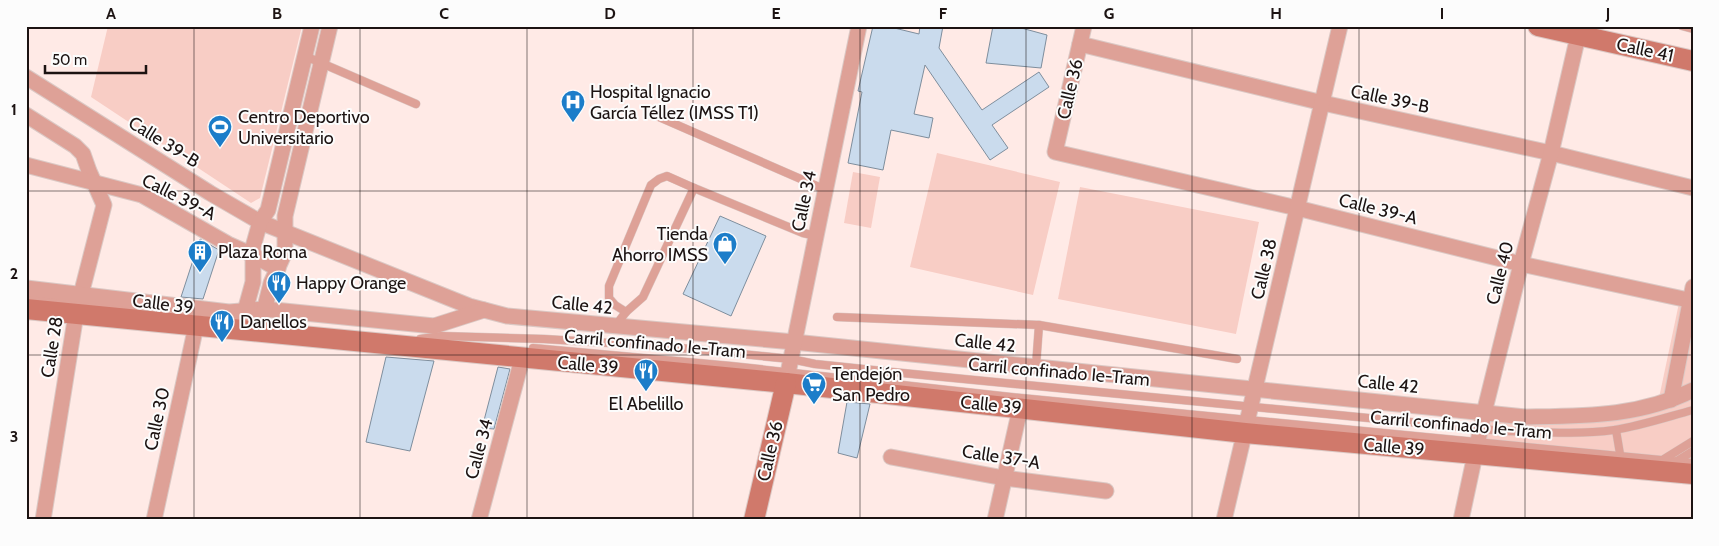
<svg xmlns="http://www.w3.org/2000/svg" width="1719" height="546" viewBox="0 0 1719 546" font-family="Cabin,sans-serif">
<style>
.green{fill:#f8cdc5}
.building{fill:#cadbed;stroke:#7e8e9d}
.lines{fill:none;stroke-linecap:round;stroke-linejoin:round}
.lane-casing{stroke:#dbc8c4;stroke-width:9}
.street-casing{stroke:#dbc8c4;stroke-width:17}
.secondary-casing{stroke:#dbc8c4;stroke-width:22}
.lane{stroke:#dea197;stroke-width:8}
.street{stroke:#dea197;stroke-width:15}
.secondary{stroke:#d0796b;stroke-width:20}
.grid{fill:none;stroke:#1c1312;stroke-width:1;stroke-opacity:0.55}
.labels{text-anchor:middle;stroke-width:4;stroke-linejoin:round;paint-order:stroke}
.street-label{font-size:18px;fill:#1c1312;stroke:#fcfcfc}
.poi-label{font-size:18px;fill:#1c1312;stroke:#fcfcfc;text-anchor:start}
.neatline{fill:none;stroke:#1c1312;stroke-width:2}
.grid-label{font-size:16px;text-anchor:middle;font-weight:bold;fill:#1c1312}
</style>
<rect width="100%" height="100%" fill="#ffeae6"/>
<g class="green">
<path d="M108 26H302L260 198 251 203 91 97Z"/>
<path d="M937 153 1060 182 1033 295 910 267Z"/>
<path d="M853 172 880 177 871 228 844 223Z"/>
<path d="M1080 187 1259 222 1236 334 1058 299Z"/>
<path d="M1693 300V383L1659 398 1679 303Z"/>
<path d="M1693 396V469L1484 447 1491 421Z"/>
</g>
<g class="building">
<path d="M873 26H886L919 34 920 26H943L939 48 982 110 1039 72 1049 87 992 125 1008 148 990 160 925 65 914 114 933 118 929 138 891 130 883 170 848 163 862 92 858 91Z"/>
<path d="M993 26H1014L1047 35 1041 68 986 63Z"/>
<path d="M720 216 766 236 731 316 683 294Z"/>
<path d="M200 239 219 250 203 299 181 297Z"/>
<path d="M386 357 434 361 410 451 366 442Z"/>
<path d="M498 367 510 369 494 429 482 428Z"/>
<path d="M847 402 870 404 857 458 838 453Z"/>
</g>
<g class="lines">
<defs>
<g id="lane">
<path d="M1682 26 1693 29"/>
<path d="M305 56 416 104"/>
<path d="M652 114 826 190"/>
<path d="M26 298 133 310"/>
<path d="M626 312 615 305 609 298V286L651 185 659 179 667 176 694 188"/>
<path d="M837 317 1039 325 1237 359"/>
<path d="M616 325 626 312 643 297 694 188 803 233 816 236"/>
<path d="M420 339 441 336 544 339 660 346 791 359 815 364 892 372 1503 431C1540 432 1577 435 1614 430 1640 426 1667 417 1693 410"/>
<path d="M533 348 731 366 1021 398 1693 463"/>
<path d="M1036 366 1039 325"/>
<path d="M1616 430 1620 454"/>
<path d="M1664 459 1693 441"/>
<path d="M1677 461 1693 451"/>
</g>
<g id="street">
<path d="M1084 26 1055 152 1297 208 1521 264 1693 301"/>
<path d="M1080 44 1323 103 1551 153 1693 188"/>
<path d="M26 77 210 193 260 222 469 306 507 316 794 342 1525 417C1584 416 1639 417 1693 390"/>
<path d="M26 115 75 146 83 154 89 171 104 205 76 314 43 520"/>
<path d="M26 165 142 195 228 244 253 255 278 269"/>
<path d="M26 288 229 312 264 309 434 326 484 310"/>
<path d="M239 318 245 311 253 282V247L260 222 268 210 312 26"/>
<path d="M259 331 271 283 285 252V216L330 26"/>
<path d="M786 383 859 26"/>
<path d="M1671 400 1693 287"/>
<path d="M891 457 1004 478 1106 491"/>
<path d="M154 520 196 326"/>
<path d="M479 520 522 359"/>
<path d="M995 520 1020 409"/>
<path d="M1224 520 1340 26"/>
<path d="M1461 520 1484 413 1521 264 1551 153 1578 36"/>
</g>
<g id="secondary">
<path d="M1538 26 1693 61"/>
<path d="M26 309 786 383 1245 433 1693 474"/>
<path d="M754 520 786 383"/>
</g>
</defs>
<use href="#lane" class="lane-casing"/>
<use href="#street" class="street-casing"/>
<use href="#secondary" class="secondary-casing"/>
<use href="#lane" class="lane"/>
<use href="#street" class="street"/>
<use href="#secondary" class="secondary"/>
</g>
<path class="grid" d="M194 26V520M360 26V520M527 26V520M693 26V520M860 26V520M1026 26V520M1192 26V520M1359 26V520M1525 26V520M26 191H1693M26 355H1693"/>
<defs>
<symbol id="hospital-pin" viewBox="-11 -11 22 30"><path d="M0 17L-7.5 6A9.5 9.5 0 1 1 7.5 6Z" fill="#1c7dc9" stroke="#fcfcfc"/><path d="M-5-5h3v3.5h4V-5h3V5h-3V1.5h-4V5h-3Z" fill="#fff"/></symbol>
<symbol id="stadium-pin" viewBox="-11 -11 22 30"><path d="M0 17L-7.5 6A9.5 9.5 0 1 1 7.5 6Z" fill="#1c7dc9" stroke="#fcfcfc"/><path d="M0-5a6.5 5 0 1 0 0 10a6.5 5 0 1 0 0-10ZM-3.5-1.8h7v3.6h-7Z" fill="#fff"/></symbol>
<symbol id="shop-pin" viewBox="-11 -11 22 30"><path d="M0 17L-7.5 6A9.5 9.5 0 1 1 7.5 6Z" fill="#1c7dc9" stroke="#fcfcfc"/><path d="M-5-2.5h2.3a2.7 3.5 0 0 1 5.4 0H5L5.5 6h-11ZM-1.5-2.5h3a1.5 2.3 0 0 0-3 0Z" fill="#fff"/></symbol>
<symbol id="building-pin" viewBox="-11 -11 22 30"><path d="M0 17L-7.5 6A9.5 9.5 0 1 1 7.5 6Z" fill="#1c7dc9" stroke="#fcfcfc"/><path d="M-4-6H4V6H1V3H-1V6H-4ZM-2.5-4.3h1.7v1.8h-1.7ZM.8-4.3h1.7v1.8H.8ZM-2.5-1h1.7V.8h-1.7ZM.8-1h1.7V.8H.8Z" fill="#fff"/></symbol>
<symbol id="restaurant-pin" viewBox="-11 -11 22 30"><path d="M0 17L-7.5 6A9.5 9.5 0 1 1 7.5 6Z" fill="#1c7dc9" stroke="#fcfcfc"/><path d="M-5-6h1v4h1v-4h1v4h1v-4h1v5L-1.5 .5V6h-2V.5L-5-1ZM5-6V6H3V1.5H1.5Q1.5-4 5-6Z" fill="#fff"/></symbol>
<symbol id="supermarket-pin" viewBox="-11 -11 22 30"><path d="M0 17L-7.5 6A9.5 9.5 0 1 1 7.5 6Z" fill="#1c7dc9" stroke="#fcfcfc"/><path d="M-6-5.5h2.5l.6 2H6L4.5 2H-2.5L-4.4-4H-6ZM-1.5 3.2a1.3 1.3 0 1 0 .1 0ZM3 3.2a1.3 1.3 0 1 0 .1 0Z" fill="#fff"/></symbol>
</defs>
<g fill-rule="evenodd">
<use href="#hospital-pin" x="559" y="88" width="28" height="38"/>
<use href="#stadium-pin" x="206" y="113" width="28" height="38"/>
<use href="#shop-pin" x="711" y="230" width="28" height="38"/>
<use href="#building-pin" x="186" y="238" width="28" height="38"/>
<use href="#restaurant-pin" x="265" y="269" width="28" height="38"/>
<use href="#restaurant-pin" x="208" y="308" width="28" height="38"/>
<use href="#restaurant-pin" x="632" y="357" width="28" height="38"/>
<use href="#supermarket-pin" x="800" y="370" width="28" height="38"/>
</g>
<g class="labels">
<g class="street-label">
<text transform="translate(1645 50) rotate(12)" y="6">Calle 41</text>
<text transform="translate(1070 89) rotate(-77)" y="6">Calle 36</text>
<text transform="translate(1390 99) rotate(12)" y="6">Calle 39-B</text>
<text transform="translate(164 142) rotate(32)" y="6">Calle 39-B</text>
<text transform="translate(179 197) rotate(27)" y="6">Calle 39-A</text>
<text transform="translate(804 201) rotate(-78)" y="6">Calle 34</text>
<text transform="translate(1378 209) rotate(14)" y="6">Calle 39-A</text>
<text transform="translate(1264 269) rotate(-77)" y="6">Calle 38</text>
<text transform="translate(1500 273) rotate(-76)" y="6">Calle 40</text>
<text transform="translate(163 304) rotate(7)" y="6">Calle 39</text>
<text transform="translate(582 305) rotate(6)" y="6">Calle 42</text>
<text transform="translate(985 343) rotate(6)" y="6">Calle 42</text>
<text transform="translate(655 344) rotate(5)" y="6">Carril confinado Ie-Tram</text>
<text transform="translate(52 347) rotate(-81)" y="6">Calle 28</text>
<text transform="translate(588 365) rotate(5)" y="6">Calle 39</text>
<text transform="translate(1059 372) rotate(5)" y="6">Carril confinado Ie-Tram</text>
<text transform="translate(1388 384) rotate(6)" y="6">Calle 42</text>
<text transform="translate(991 405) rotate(6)" y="6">Calle 39</text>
<text transform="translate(157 419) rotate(-78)" y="6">Calle 30</text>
<text transform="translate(1461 425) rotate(5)" y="6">Carril confinado Ie-Tram</text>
<text transform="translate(1394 447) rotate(5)" y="6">Calle 39</text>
<text transform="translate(479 449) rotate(-75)" y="6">Calle 34</text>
<text transform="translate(770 451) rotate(-77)" y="6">Calle 36</text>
<text transform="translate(1001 457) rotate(9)" y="6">Calle 37-A</text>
</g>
<g class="poi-label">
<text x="590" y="98">Hospital Ignacio<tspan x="590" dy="21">García Téllez (IMSS T1)</tspan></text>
<text x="238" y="123">Centro Deportivo<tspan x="238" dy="21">Universitario</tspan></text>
<text x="708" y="240" text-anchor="end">Tienda<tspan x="708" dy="21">Ahorro IMSS</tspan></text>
<text x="218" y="258">Plaza Roma</text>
<text x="296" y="289">Happy Orange</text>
<text x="240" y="328">Danellos</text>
<text x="832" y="380">Tendejón<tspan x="832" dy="21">San Pedro</tspan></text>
<text x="646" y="410" text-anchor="middle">El Abelillo</text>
</g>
</g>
<rect width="1719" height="546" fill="none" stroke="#fcfcfc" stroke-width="55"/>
<path d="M45 65v8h101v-8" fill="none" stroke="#1c1312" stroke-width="2.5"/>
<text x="52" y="65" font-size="15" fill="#1c1312" stroke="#fcfcfc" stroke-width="4" paint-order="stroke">50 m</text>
<rect x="28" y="28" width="1664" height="490" class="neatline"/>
<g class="grid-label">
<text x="111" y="19">A</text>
<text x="277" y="19">B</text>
<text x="444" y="19">C</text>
<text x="610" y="19">D</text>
<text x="776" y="19">E</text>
<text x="943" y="19">F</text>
<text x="1109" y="19">G</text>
<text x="1276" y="19">H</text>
<text x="1442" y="19">I</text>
<text x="1608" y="19">J</text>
<text x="14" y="115">1</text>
<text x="14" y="279">2</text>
<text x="14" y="442">3</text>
</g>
</svg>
